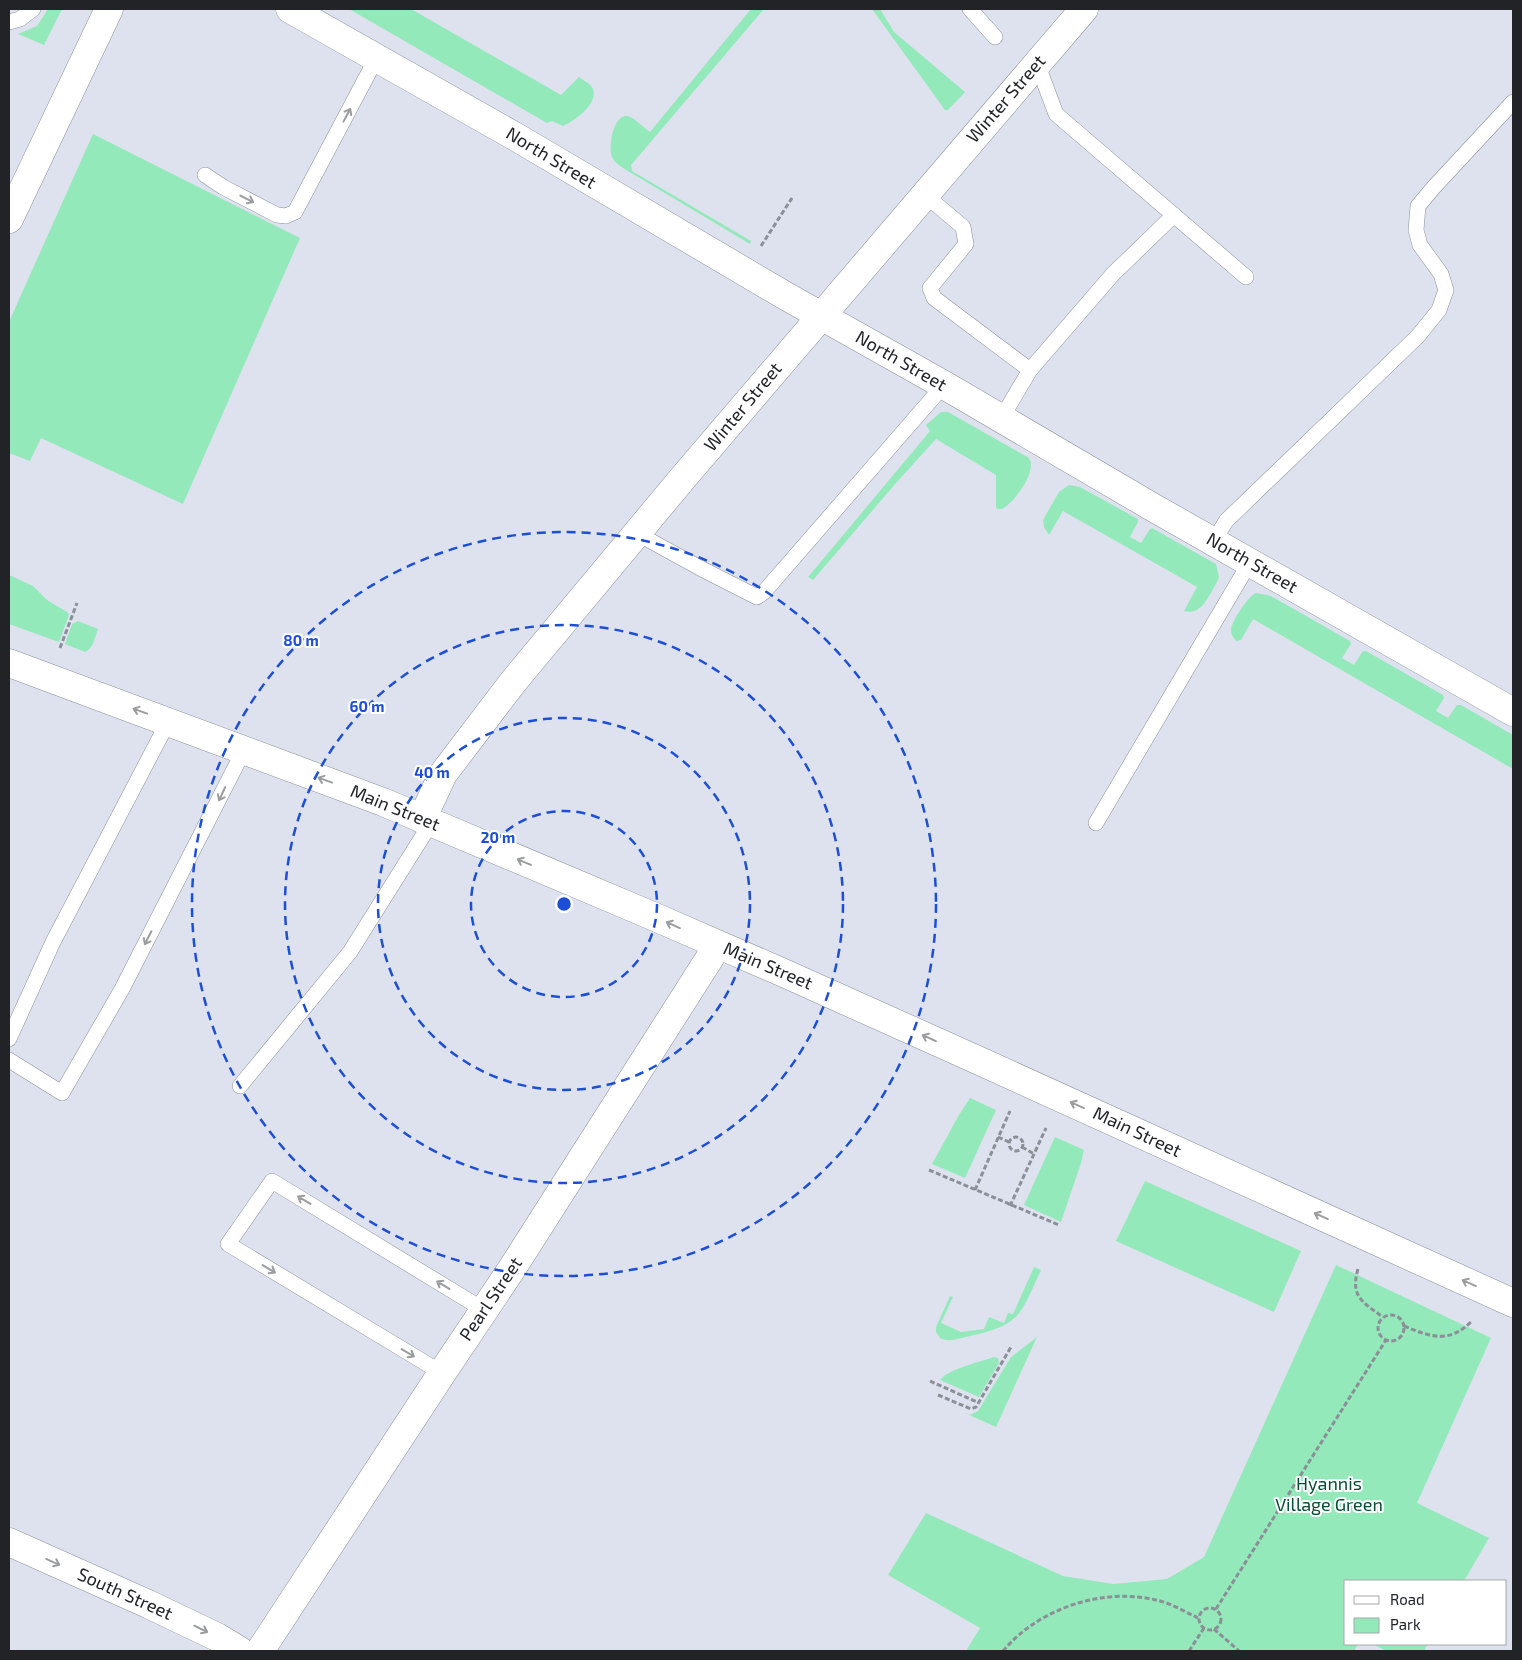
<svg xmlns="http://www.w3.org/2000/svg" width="1522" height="1660" viewBox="0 0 1522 1660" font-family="'Exo 2',sans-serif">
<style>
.green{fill:#94e9ba}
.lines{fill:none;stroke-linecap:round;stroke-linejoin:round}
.service-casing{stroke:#8d919c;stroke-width:16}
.minor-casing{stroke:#8d919c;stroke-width:29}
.tertiary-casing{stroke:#8d919c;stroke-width:29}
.secondary-casing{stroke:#8d919c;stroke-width:29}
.path{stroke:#8b8f97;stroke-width:3;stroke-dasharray:5 2.5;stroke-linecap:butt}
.service{stroke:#fff;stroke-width:15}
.minor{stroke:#fff;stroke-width:28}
.tertiary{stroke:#fff;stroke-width:28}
.secondary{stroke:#fff;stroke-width:28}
.oneway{stroke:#9b9c9e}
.ring{fill:none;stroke:#1d4ed8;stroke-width:2.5;stroke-dasharray:9 6}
.labels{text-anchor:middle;stroke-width:4;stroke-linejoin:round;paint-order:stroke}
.street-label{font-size:18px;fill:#212327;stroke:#fff}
.park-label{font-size:18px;fill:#044e31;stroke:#fff}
.centre{fill:#1d4ed8;stroke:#fff;stroke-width:2.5}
.ring-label{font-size:15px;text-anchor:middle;font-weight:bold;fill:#1d4ed8;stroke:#fff;stroke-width:4;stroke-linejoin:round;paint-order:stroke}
</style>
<rect width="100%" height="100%" fill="#dde2ee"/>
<g class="green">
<path d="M48 9H62L44 45 18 34 37 26Z"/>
<path d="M349 9H411L561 95 579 77C583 80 589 83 592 87 601 103 574 121 563 126L552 121 547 123Z"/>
<path d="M751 9H764L631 165 632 171 751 241 750 244 623 168C619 165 614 162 612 157 608 147 613 115 627 116 634 117 644 128 650 132Z"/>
<path d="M872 9H880L894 32 965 92 948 110H945Z"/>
<path d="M93 134 300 238 183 504 41 438 30 461 9 453V322Z"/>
<path d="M941 412H948L1029 458C1038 471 1014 503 1002 509H997L996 507V475L936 439 896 483 813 580 808 577 930 431 926 425Z"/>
<path d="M1069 485 1080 487 1138 519V522L1130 537 1141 543 1150 529 1152 528 1216 564 1219 577 1217 582C1209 595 1202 616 1184 611L1197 587 1063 511 1049 535 1044 527 1043 520 1059 492Z"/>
<path d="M9 575 33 586 47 600 67 612 69 615 59 642 9 624Z"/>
<path d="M1256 593 1271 596 1350 641 1351 644 1342 658 1354 665 1363 651H1366L1443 695 1444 698 1436 711 1448 718 1457 705H1461L1513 735V769L1253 619 1241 640 1236 641C1233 637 1231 635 1231 630 1231 622 1249 595 1256 593Z"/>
<path d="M78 621 98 629C95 637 93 649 85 652L65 644 72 624Z"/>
<path d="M970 1098 996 1110 965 1178 932 1164 959 1115Z"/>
<path d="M1055 1137 1084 1150 1081 1163 1061 1222 1024 1205Z"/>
<path d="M1145 1181 1301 1251 1274 1312 1116 1241Z"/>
<path d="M1336 1265 1491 1338 1417 1503 1489 1538 1464 1581H1346V1644H1358L1354 1651H966L980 1628 888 1575 926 1513 1063 1576 1113 1584 1167 1579 1204 1557Z"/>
<path d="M1034 1267 1041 1270C1020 1315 1021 1325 970 1336 960 1338 949 1343 940 1338L936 1332V1327L950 1296 953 1297 941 1323 961 1332 984 1329 989 1317 1004 1323 1008 1313 1013 1314Z"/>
<path d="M1037 1337 996 1427 965 1413 970 1415 978 1411 1011 1357Z"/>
<path d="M994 1357 998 1358 999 1363 979 1397 940 1380C948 1369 980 1362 994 1357Z"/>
<path d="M1373 1644H1428L1424 1651H1386Z"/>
</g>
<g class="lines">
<defs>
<g id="service">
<path d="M970 9 995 37"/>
<path d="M9 22 20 19 33 9"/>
<path d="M1037 63 1056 114 1246 277"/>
<path d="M205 175 223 187 277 215 286 216 295 212 377 57"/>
<path d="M924 194 963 227 966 244 930 288 934 298 1030 370"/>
<path d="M1001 419 1030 370 1113 274 1174 215"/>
<path d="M638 534 700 568 757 597 764 592 944 385"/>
<path d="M1214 541 1226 521 1418 336 1439 310 1446 290 1441 274 1420 245 1416 230 1418 206 1434 187 1513 102"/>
<path d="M1096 823 1250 562"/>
<path d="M9 1039 53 942 168 722"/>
<path d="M9 1060 62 1093 122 989 244 750"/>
<path d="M240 1086 350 952 431 823"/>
<path d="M442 1373 228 1244 272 1181 484 1310"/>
</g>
<path id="minor" d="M260 1651 442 1373 513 1267 718 945"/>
<g id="tertiary">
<path d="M290 9 516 137 784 295 944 385 1154 508 1513 712"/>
<path d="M422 819 443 774 513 682 682 479 1084 9"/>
</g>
<g id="secondary">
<path d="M9 219 109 9"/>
<path d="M9 663 383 802 655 917 786 974 973 1058 1513 1303"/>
<path d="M9 1542 148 1604 217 1637 240 1651"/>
</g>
</defs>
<use href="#service" class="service-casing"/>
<use href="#minor" class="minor-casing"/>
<use href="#tertiary" class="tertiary-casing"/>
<use href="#secondary" class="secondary-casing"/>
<g class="path">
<path d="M761 246 792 198"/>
<path d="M60 648 77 603"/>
<path d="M998 1137 1009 1142"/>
<circle cx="1016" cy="1144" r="7"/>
<path d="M1022 1147 1034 1154"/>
<path d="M929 1170 1059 1225"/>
<path d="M975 1190 1010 1111"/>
<path d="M1010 1206 1046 1128"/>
<path d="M1358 1269C1350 1296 1362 1302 1383 1317"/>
<circle cx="1391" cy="1328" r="13"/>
<path d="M1404 1326C1431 1337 1449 1344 1472 1321"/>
<path d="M930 1381 979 1403"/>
<path d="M938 1395 971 1409 976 1407 1011 1347"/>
<circle cx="1210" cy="1619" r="11"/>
<path d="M1216 1609 1386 1340"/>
<path d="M1214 1629 1239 1651"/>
<path d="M1003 1651C1038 1609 1102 1587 1156 1600 1171 1603 1185 1612 1198 1618"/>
<path d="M1189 1651 1204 1628"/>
</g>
<use href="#service" class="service"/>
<use href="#minor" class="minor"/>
<use href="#tertiary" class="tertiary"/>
<use href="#secondary" class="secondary"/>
</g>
<defs><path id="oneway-shaft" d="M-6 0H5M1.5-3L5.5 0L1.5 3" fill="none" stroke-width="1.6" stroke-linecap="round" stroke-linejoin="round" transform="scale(1.25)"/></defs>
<g class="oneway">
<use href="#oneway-shaft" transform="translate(347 115) rotate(-62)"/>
<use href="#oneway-shaft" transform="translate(247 199) rotate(27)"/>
<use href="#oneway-shaft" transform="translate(140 711) rotate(-160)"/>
<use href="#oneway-shaft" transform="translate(325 780) rotate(-160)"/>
<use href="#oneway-shaft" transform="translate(222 794) rotate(115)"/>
<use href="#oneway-shaft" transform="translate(524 862) rotate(-157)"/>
<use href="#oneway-shaft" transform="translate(673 925) rotate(-156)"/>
<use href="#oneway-shaft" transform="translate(148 938) rotate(117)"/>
<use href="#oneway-shaft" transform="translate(929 1038) rotate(-156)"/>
<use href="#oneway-shaft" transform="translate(1077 1105) rotate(-156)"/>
<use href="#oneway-shaft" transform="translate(304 1200) rotate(-149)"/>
<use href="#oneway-shaft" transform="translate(1321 1216) rotate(-156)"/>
<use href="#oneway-shaft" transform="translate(269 1269) rotate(31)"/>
<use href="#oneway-shaft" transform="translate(1469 1283) rotate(-156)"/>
<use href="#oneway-shaft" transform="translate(443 1285) rotate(-149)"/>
<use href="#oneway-shaft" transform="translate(408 1353) rotate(31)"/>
<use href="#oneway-shaft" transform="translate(53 1562) rotate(24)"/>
<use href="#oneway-shaft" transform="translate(201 1629) rotate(26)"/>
</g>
<g class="ring">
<circle cx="564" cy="904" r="93"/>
<circle cx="564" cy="904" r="186"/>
<circle cx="564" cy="904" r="279"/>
<circle cx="564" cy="904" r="372"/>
</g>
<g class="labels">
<g class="street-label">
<text transform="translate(1006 99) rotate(-49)" y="6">Winter Street</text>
<text transform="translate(551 158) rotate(31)" y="6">North Street</text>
<text transform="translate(901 361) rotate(30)" y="6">North Street</text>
<text transform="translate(743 407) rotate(-50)" y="6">Winter Street</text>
<text transform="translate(1252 563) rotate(30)" y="6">North Street</text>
<text transform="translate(395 808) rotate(22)" y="6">Main Street</text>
<text transform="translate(768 966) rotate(23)" y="6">Main Street</text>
<text transform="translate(1137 1132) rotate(25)" y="6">Main Street</text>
<text transform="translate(491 1299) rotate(-56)" y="6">Pearl Street</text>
<text transform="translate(125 1594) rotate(24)" y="6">South Street</text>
</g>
<g class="park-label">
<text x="1329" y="1490">Hyannis<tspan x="1329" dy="21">Village Green</tspan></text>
</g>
</g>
<circle cx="564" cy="904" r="8" class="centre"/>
<g class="ring-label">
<text x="301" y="646">80 m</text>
<text x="367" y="712">60 m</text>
<text x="432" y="778">40 m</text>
<text x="498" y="843">20 m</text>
</g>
<rect width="1522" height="1660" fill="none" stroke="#212327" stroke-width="20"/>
<rect x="1344" y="1580" width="162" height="65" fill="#ffffff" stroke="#a6a7a9"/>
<rect x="1354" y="1596" width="25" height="8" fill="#ffffff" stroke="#a6a7a9"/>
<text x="1390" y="1605" font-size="15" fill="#212327">Road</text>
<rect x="1354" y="1618" width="25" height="15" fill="#94e9ba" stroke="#a6a7a9"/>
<text x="1390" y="1630" font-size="15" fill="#212327">Park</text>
</svg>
